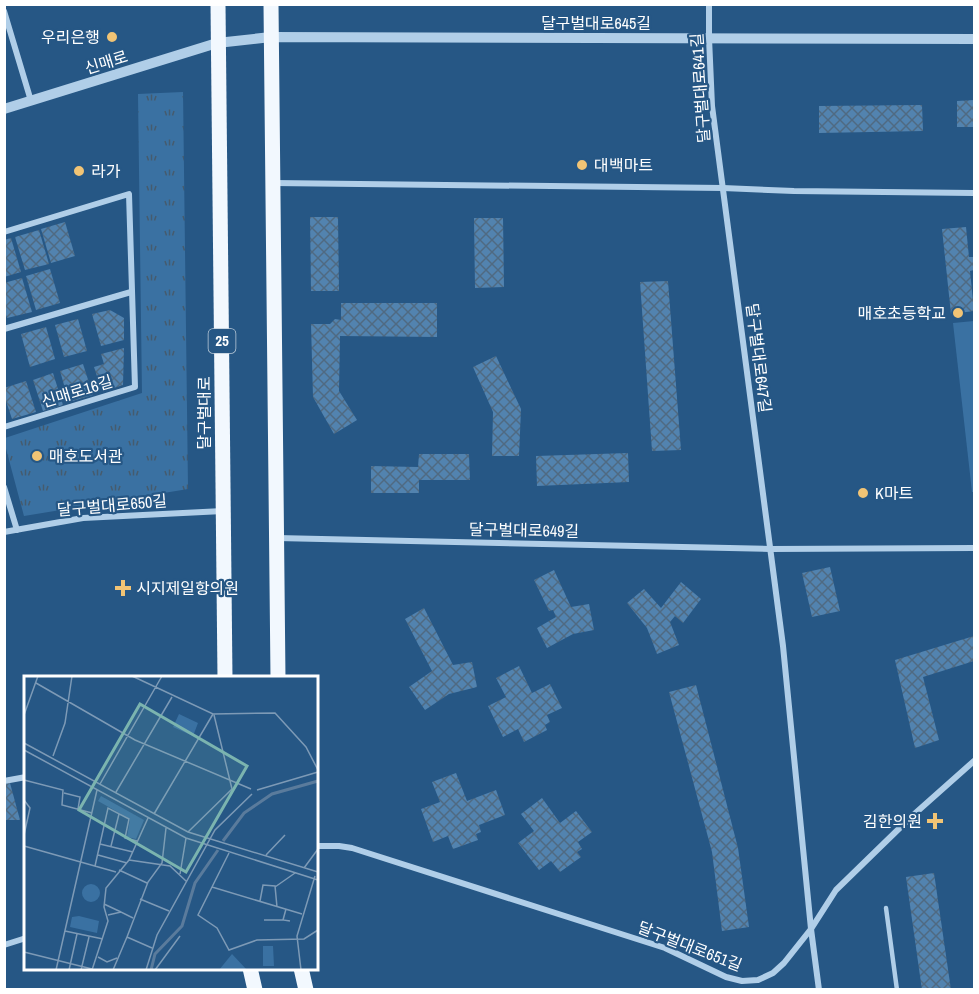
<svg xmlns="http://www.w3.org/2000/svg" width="979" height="994" viewBox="0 0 979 994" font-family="'Archivo Narrow','Noto Sans KR',sans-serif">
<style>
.grass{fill:url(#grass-tufts)}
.pitch{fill:#3a71a2}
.building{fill:url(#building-cross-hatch)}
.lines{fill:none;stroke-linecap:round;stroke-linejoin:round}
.service{stroke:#b0cee8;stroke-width:4.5}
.minor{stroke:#b0cee8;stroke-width:6}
.tertiary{stroke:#b0cee8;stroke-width:10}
.primary{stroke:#f2f8fe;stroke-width:15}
.poi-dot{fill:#f1c475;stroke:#265785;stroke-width:2}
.labels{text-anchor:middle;stroke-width:4.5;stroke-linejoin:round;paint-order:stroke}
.shield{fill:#265785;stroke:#becdda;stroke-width:1.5}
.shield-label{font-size:15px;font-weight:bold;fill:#fff}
.street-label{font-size:16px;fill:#fff;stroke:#265785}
.poi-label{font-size:16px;fill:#fff;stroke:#265785;text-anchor:start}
.inset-river{fill:none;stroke:#5a7b9c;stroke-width:3}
.inset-road{fill:none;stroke:#7d9ab6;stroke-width:1.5}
.view{fill:#7bb4af;fill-opacity:0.15;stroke:#7bb4af;stroke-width:3}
.inset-edge{fill:none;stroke:#fff;stroke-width:3}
</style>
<defs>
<pattern id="grass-tufts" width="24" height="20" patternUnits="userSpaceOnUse" patternTransform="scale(1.5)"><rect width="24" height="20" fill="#3a71a2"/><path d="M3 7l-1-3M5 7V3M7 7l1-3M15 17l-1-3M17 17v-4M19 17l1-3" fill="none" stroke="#455b6e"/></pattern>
<pattern id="building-cross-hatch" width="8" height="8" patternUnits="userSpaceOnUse" patternTransform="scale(1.5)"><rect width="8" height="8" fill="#5283af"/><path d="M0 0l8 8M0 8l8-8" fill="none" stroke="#4f6a82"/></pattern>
</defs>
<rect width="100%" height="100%" fill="#265785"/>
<path class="grass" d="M183 92 188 489 24 516 5 445V438L142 393 138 94Z"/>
<path class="pitch" d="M974 321V492H972L953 323Z"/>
<g class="building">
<path d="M974 100V127H957V101Z"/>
<path d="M922 105 923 131 819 133V106Z"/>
<path d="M310 217H338L339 291H311Z"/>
<path d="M474 218H503L504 287 475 288Z"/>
<path d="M65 222 75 256 51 263 41 229Z"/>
<path d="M966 227 969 257H974V270L970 271 974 311 951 314 942 229Z"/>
<path d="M39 230 49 264 25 270 15 237Z"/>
<path d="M11 238 21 272 4 277V240Z"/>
<path d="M50 269 60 303 36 310 26 276Z"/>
<path d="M22 278 32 312 7 318 4 308V283Z"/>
<path d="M668 281 681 450 652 451 640 282Z"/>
<path d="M341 303H437V337L340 336 339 391 357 420 334 434 313 397 311 324H330L335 319 341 320Z"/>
<path d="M110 310 124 318V340L101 346 92 314Z"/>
<path d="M78 319 87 351 64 357 55 325Z"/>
<path d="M46 327 55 359 30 367 21 334Z"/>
<path d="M124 348 123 385 102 392 94 367 104 364 101 354Z"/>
<path d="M496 356 521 409 519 456H492L493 412 473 367Z"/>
<path d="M83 364 93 395 69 402 60 371Z"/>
<path d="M53 373 63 405 43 411 33 380Z"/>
<path d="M26 381 36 412 12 419 4 395V388Z"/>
<path d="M628 453 629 482 537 486 536 456Z"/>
<path d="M419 454H469L470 480H419V493H371V466L418 467Z"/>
<path d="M830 567 840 611 812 617 802 573Z"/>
<path d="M554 570 571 607 589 604 594 630 573 634 547 648 537 628 556 617 553 610 549 611 534 580Z"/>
<path d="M681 582 701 599 683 623 675 616 670 622 679 645 657 654 647 628 627 603 644 589 661 608Z"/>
<path d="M424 608 453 665 472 662 477 687 449 694 425 710 409 687 432 671 405 619Z"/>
<path d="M974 636V661L923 677 939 740 915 748 895 660Z"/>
<path d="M519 666 532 693 550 684 562 708 547 715 550 722 545 725 547 730 524 742 518 729 503 737 488 706 506 697 496 678Z"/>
<path d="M696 685 738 848 749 927 722 931 712 852 669 692Z"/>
<path d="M456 773 467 801 496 790 505 815 479 825 481 832 476 834 478 840 453 849 448 836 433 842 421 809 440 802 432 782Z"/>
<path d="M10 783 20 820H4V784Z"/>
<path d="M542 798 560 823 576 811 592 832 578 842 582 849 577 852 581 857 560 872 551 861 539 870 518 843 534 831 521 814Z"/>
<path d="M934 873 951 990H922L906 877Z"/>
</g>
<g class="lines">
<path class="service" d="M886 908 897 990"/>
<g class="minor">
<path d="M709 4V38L712 106 783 646 811 929 819 990"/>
<path d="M4 11 31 101"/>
<path d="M273 183 723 188 794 191 974 193"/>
<path d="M4 232 129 194 135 387 4 427"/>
<path d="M4 329 131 292"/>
<path d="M4 487 17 530"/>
<path d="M4 532 83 518 223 511"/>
<path d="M277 538 770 549 974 548"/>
<path d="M4 781 26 777"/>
<path d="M316 846H339L352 848 665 948 726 977 742 981 758 980 773 973 784 963 811 929 836 890 911 817 974 761"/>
<path d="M4 945 26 938"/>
</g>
<path class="tertiary" d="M4 109 217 43 271 37 974 39"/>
<g class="primary">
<path d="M218 4 225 678"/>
<path d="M271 4 278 678"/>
<path d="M250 968 255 990"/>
<path d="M301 968 306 990"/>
</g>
</g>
<g class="poi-dot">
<circle cx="112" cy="37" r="6"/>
<circle cx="582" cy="165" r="6"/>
<circle cx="79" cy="171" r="6"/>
<circle cx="958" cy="313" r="6"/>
<circle cx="37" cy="456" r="6"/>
<circle cx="863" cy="493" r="6"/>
<path d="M120 579h6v6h6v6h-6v6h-6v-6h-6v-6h6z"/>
<path d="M932 812h6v6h6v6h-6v6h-6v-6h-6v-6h6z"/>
</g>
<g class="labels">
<rect class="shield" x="208.5" y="329" width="27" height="24" rx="4.5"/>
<g class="shield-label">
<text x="222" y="346">25</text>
</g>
<g class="street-label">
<text x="596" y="29">달구벌대로645길</text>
<text transform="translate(106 62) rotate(-17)" y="6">신매로</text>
<text transform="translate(700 88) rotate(-94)" y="6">달구벌대로641길</text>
<text transform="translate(759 358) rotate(83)" y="6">달구벌대로647길</text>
<text transform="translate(77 391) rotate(-17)" y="6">신매로16길</text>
<text transform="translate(204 413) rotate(-90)" y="6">달구벌대로</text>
<text transform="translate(112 505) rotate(-5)" y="6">달구벌대로650길</text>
<text transform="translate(524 530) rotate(1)" y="6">달구벌대로649길</text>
<text transform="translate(690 946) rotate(21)" y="6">달구벌대로651길</text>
</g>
<g class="poi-label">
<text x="100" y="43" text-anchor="end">우리은행</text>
<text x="594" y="171">대백마트</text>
<text x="91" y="177">라가</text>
<text x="946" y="319" text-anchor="end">매호초등학교</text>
<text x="49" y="462">매호도서관</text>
<text x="875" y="499">K마트</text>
<text x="136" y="594">시지제일항의원</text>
<text x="922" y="827" text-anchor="end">김한의원</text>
</g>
</g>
<g transform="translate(24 676)">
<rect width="294" height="294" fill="#265785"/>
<path d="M77 120 120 144 112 163 103 161 106 143 74 125Z" fill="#3a71a2"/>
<path d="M208 278 223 294H195Z" fill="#3a71a2"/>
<path d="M155 38 174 47 169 60 149 51ZM58 217a9 9 0 1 1 18 0a9 9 0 1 1-18 0ZM55 240 75 245 73 257 46 251 48 241ZM239 270H249L250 290H239Z" fill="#3a71a2"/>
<path class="inset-river" d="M199 165 220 137 248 118 294 105M127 294 131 278 158 250 171 207 194 174"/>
<path class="inset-road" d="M108 0 189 38 251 37 282 71 294 94M12 7 111 64 227 113M0 39 14 0M0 67 164 156 294 196M0 74 162 162 294 204M29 80 41 47 48 0M0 104 39 114 38 129 68 137M76 108 138 0M233 114 294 96M92 116 148 21M40 117 56 121 54 133M0 124 6 132 0 159M130 138 189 38M164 156 208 113 190 39M76 168 109 176M0 170 92 196M87 170 95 138M205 177 174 239 193 252 205 274 233 264 280 263 294 254M74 179 103 187M242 179 261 159M105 184 146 190 162 205M71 190 84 132 105 143 101 162 113 165M280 192 294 173M95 194 123 207M156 198 162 162M188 211 278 238M251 211 271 197M116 223 145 235M236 225 239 209 251 210 253 231M80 228 97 236M262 233 259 244 266 245M84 239 97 236 109 242M240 244H259M41 255 79 263M103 261 124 206 138 187 142 152M0 276 68 293M74 281 83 286 93 282M32 294 73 114M45 294 53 258M57 294 65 261M68 294 84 245 80 231 82 212 105 184 124 142M89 294 103 261 128 272M122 294 133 259 191 154 228 118M131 294 156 260M277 294 273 260 291 200"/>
<path class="view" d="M116 28 223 90 162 196 55 134Z"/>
<rect width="294" height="294" class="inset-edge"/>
</g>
<rect width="979" height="994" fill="none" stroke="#ffffff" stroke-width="12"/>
</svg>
